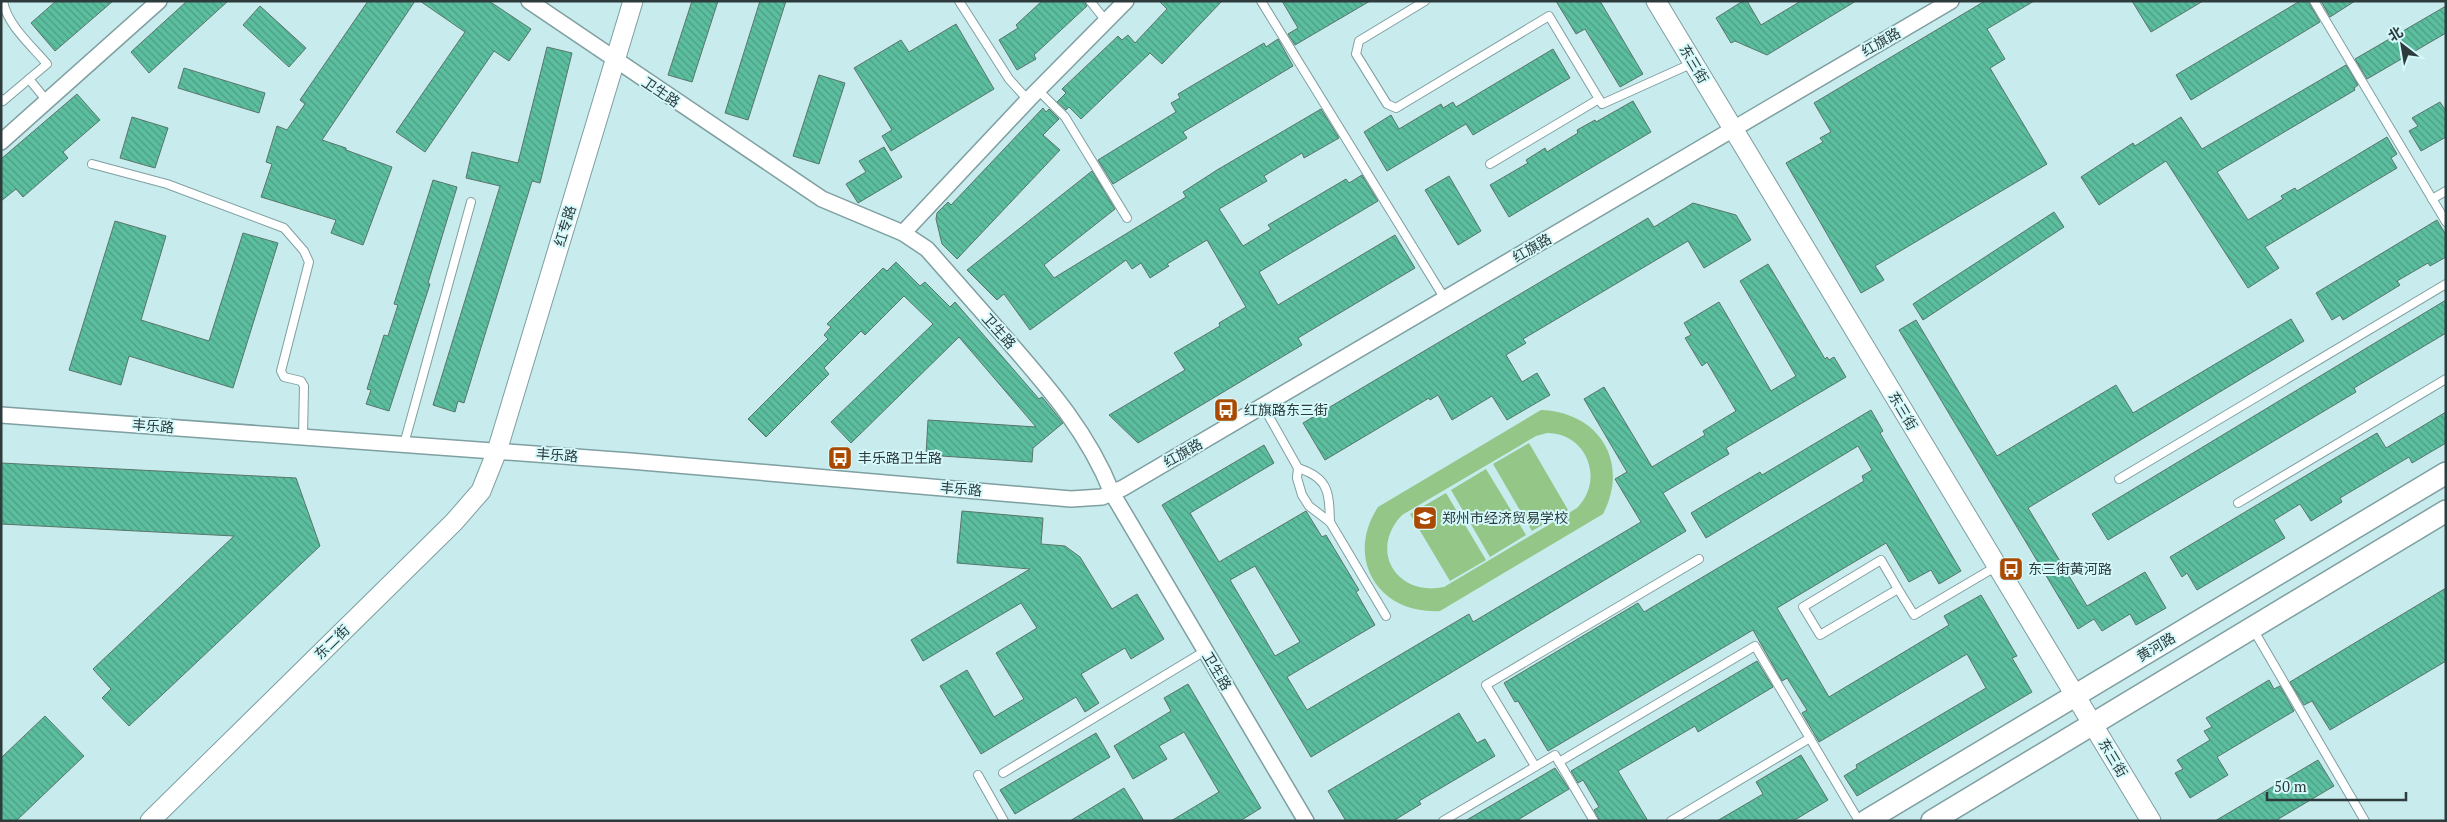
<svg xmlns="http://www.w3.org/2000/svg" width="2447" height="822" viewBox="0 0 2447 822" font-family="'PT Serif','Noto Sans SC',serif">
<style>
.green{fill:#93c687;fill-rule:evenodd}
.building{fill:url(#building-back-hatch);stroke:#59756a;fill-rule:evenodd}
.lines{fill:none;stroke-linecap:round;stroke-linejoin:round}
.service-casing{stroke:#7f9fa1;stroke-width:10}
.minor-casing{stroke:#7f9fa1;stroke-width:18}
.tertiary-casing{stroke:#7f9fa1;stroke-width:21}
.secondary-casing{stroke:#7f9fa1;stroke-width:24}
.service{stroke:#fff;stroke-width:8}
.minor{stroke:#fff;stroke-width:15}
.tertiary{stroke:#fff;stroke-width:19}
.secondary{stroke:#fff;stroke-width:21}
.labels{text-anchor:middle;stroke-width:4;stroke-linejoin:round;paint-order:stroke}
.street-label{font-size:14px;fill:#2e3b3c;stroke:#d5f8fa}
.poi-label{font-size:14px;fill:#2e3b3c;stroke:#d5f8fa;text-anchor:start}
</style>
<defs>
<pattern id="building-back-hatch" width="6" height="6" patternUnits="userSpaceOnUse" patternTransform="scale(1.25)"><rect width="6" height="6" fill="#5bbe9f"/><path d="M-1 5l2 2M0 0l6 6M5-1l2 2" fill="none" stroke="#4c9c83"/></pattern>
</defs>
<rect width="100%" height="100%" fill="#c8ebed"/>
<g class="green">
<path d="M1541 410C1599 412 1630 462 1603 514L1440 611C1379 615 1344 559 1378 507ZM1547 433C1587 433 1605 480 1577 508L1444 587C1397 597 1368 551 1402 515L1536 436Z"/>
<path d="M1529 443 1568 510 1532 531 1493 464Z"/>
<path d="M1486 469 1526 535 1490 557 1451 490Z"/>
<path d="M1446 493 1486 560 1450 581 1410 514Z"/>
</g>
<g class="building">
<path d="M56 1H113L55 51 31 23Z"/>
<path d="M187 1H228L149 73 131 52Z"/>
<path d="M368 1H415L322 140 346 148V150L392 167 363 245 331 233 336 220 261 197 272 164 266 162 277 126 287 130 305 104 300 100Z"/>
<path d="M420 1H489L531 29 509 61 494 51 425 152 396 132 465 32Z"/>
<path d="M692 1H718L692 82 668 75Z"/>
<path d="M760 1H786L748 120 725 113Z"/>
<path d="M1042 1H1084L1087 6 1034 55 1036 59 1017 70 999 40 1018 28 1016 25Z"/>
<path d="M1159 1H1222L1162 64 1150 53 1081 119 1069 107 1066 110 1057 102 1066 93 1062 89 1118 36 1122 40 1128 35 1135 43 1167 9Z"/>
<path d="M1282 1H1370L1295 45 1288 34 1298 28Z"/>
<path d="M1556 1H1600L1643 74 1620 87 1585 29 1576 34Z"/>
<path d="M1743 1H1747L1761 25 1801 1H1856L1767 55 1735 41 1731 43 1716 18Z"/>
<path d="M1985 1H2034L1987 29 2005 59 1990 68 2047 164 1875 266 1884 280 1861 293 1786 163 1823 142 1820 138 1831 132 1814 103Z"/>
<path d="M2132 1H2203L2151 32Z"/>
<path d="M2300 1H2308L2320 22 2191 100 2176 75Z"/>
<path d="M2321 1H2355L2330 17Z"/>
<path d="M260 6 306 48 289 67 243 25Z"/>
<path d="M2446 6V33L2367 79 2355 59Z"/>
<path d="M956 24 994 89 891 151 882 136 892 130 854 68 901 40 909 52Z"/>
<path d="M1278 39 1293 66 1183 132 1187 138 1113 184 1098 160 1176 112 1171 103 1180 98 1178 94 1264 43 1266 47Z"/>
<path d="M547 47 572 53 540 183 532 181 464 403 458 401 455 412 433 405 500 186 466 178 472 152 518 163Z"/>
<path d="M1553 49 1570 78 1473 135 1466 124 1387 171 1364 132 1391 115 1399 129 1441 104 1443 108 1453 102 1456 107Z"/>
<path d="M2346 65 2358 85 2354 88 2355 90 2217 172 2248 220 2283 199 2281 196 2295 188 2297 191 2387 137 2397 154 2391 158 2397 168 2265 247 2279 268 2248 288 2166 161 2099 205 2081 177 2133 143 2135 146 2181 117 2202 149Z"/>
<path d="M184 68 265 93 259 113 178 88Z"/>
<path d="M819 75 845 83 819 164 793 156Z"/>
<path d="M77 94 100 120 63 152 68 158 23 197 16 189 1 201V159Z"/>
<path d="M1633 101 1651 132 1509 217 1490 185 1528 163 1526 160 1545 148 1547 152 1578 133 1577 130 1595 120 1596 122Z"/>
<path d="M2440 102 2446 111V137L2421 151 2409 131 2418 126 2412 118Z"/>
<path d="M1043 108 1046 112 1049 109 1059 119 1043 135 1060 150 957 259 942 244 936 219 937 213 948 202 951 205Z"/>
<path d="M1321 109 1339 138 1304 158 1302 153 1264 176 1267 181 1219 209 1243 246 1271 229 1268 225 1346 179 1349 183 1362 175 1376 198 1378 201 1259 272 1278 305 1395 235 1415 268 1298 338 1302 345 1138 443 1109 415 1185 370 1174 353 1220 326 1219 323 1246 307 1207 240 1167 264 1169 266 1150 278 1141 263 1132 269 1126 260 1030 330 1004 294 997 300 967 270 1092 171 1115 209 1044 265 1054 278 1186 197 1183 192 1217 170Z"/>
<path d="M132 117 168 128 155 168 120 158Z"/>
<path d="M884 147 902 177 858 203 846 184 866 172 859 161Z"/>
<path d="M1449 176 1481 231 1458 245 1425 190Z"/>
<path d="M433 180 457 187 428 283 430 284 389 411 366 404 371 390 367 389 384 335 388 336 398 305 394 304Z"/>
<path d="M1693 203 1736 215 1751 240 1704 268 1688 241 1523 339 1526 343 1506 355 1522 382 1537 373 1550 395 1507 420 1492 396 1452 420 1438 395 1430 400 1429 398 1325 460 1303 423 1648 218 1654 227Z"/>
<path d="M2054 212 2064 227 1923 320 1913 304Z"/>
<path d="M2437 220 2446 235V257L2430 266 2428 263 2397 281 2400 285 2343 320 2340 315 2332 320 2316 293Z"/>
<path d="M115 221 166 236 141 320 209 341 243 233 278 243 233 388 129 356 121 385 69 370Z"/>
<path d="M896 262 920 286 925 282 950 307 955 302 1039 399 1042 397 1063 423 1033 448 1032 462 926 455 928 420 1036 427 959 337 851 443 831 422 933 324 904 296 865 335 861 331 824 368 829 374 766 437 748 419 828 339 824 335 831 327 827 324 883 268 887 271Z"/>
<path d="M1768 264 1825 359 1827 357 1829 360 1834 357 1846 377 1726 448 1729 454 1663 493 1686 531 1311 757 1162 505 1264 445 1274 463 1190 513 1219 562 1306 511 1322 537 1326 535 1359 590 1356 592 1375 625 1287 677 1307 710 1469 614 1473 622 1641 522 1615 479 1627 472 1584 399 1604 387 1652 467 1705 435 1703 431 1736 411 1707 362 1702 366 1685 338 1691 335 1684 323 1719 302 1771 391 1796 376 1740 281ZM1255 566 1300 642 1275 656 1230 580Z"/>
<path d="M2446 300V333L2354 388 2356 392 2108 540 2092 514Z"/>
<path d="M2291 319 2304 341 2028 508 2087 606 2145 572 2166 608 2136 625 2130 614 2102 631 2094 619 2078 629 1899 330 1916 320 1997 456 2116 385 2133 413Z"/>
<path d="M1871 410 1883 431 1880 433 1961 571 1939 584 1931 570 1909 582 1886 543 1777 608 1829 697 1949 625 1944 616 1981 595 2017 656 2012 658 2032 692 1857 796 1844 776 1857 768 1856 765 1986 688 1967 654 1819 742 1802 713 1807 710 1787 678 1782 681 1753 630 1548 751 1518 701 1515 702 1504 683 1638 603 1644 612 1864 481 1862 476 1872 470 1858 446 1706 538 1691 513 1760 472 1762 475Z"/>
<path d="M2446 412V443L2412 463 2409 457 2340 498 2342 502 2311 521 2300 504 2274 520 2285 538 2197 590 2187 573 2182 577 2170 557 2377 433 2386 448Z"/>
<path d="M1 463 296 478 320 546 129 726 102 698 111 689 93 669 234 536 1 524Z"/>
<path d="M962 511 1043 518 1041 544 1065 546 1080 557 1112 609 1137 594 1164 639 1131 659 1125 648 1081 674 1099 703 1085 712 1076 697 981 754 940 686 967 670 994 717 1024 699 996 653 1037 628 1021 603 923 661 911 640 1030 569 957 563Z"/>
<path d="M2446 588V661L2330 730 2312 701 2304 705 2290 682Z"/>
<path d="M1757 661 1773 687 1698 732 1695 726 1618 771 1648 821H1600L1594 810 1599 807 1583 780 1578 783 1571 771Z"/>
<path d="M2269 680 2274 689 2280 686 2294 711 2217 757 2228 775 2190 798 2175 773 2183 769 2177 760 2210 740 2204 731 2212 727 2206 718Z"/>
<path d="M1188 684 1261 808 1240 821H1171L1219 792 1184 732 1159 746 1167 759 1133 779 1114 746 1171 711 1164 698Z"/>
<path d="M1459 713 1477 743 1485 739 1495 756 1419 801 1421 804 1393 821H1346L1328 791Z"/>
<path d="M45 716 84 756 16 821H1V758Z"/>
<path d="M1096 733 1110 757 1015 814 1000 790Z"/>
<path d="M1801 755 1828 800 1793 821H1717L1763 794 1756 782Z"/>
<path d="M2318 760 2334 786 2275 821H2215Z"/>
<path d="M1555 768 1569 789 1516 821H1465Z"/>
<path d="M1124 788 1144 821H1070Z"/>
</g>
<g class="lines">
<defs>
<g id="service">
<path d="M3 1C7 25 32 46 47 64L29 79 47 101"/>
<path d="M959 1 1009 79 1028 100"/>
<path d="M1090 1 1106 21"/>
<path d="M1261 1 1445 299"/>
<path d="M1425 1 1359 41 1356 54 1387 104 1396 108 1549 16 1602 104 1693 63"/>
<path d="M2314 1 2446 222"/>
<path d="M1038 90 1065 117 1127 218"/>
<path d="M1 99 3 101 29 79"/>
<path d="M92 164 167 184 284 228 304 251 309 262 281 371 284 377 301 381 304 386 303 437"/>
<path d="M1490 164 1599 99"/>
<path d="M2432 199 2446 191"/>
<path d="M1263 406 1298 468 1297 478 1302 495 1309 506 1330 522 1386 616"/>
<path d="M404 444 471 202"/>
<path d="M1298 468C1329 478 1329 492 1330 522"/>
<path d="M2119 479 2446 284"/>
<path d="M2238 503 2446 379"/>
<path d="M1898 589 1881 560 1803 607 1820 635 1898 589 1914 615 1997 566"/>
<path d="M2253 629 2365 821"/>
<path d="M1559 762 1755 646 1859 821"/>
<path d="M1535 766 1486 685 1699 559"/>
<path d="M1003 773 1205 651"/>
<path d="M978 775 1004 821"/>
<path d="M1443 821 1555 755 1594 821"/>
<path d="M1671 821 1810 738"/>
</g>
<g id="minor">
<path d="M529 1 822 199 903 233 927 249C954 280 981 310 1008 341 1049 388 1089 434 1112 493L1306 821"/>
<path d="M1 142 159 1"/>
<path d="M903 233 1028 100 1126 1"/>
<path d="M1 415 630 461 1071 499 1102 497 1123 488 1951 1"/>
</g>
<g id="tertiary">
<path d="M1656 1 2151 821"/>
<path d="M150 821 454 522 481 491 497 451 633 1"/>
</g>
<g id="secondary">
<path d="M1866 821 2446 473"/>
<path d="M1932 821 2446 511"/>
</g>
</defs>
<use href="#service" class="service-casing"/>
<use href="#minor" class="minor-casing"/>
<use href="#tertiary" class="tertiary-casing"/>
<use href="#secondary" class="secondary-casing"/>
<use href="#service" class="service"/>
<use href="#minor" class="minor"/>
<use href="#tertiary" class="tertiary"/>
<use href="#secondary" class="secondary"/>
</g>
<defs>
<symbol id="bus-square" viewBox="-11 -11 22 22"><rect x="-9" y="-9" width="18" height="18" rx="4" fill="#aa4a00" stroke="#d5f8fa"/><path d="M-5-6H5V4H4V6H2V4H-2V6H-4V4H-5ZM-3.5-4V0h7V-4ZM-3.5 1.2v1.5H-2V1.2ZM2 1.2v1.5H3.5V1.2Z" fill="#fff"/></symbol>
<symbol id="school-square" viewBox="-11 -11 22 22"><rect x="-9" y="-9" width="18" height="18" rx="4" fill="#aa4a00" stroke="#d5f8fa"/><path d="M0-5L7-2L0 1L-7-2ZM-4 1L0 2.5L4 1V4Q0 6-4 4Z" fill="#fff"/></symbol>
</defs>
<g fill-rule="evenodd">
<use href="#bus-square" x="1212" y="396" width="28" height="28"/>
<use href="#bus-square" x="826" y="444" width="28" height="28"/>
<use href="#school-square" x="1411" y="504" width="28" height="28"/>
<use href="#bus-square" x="1997" y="555" width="28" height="28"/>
</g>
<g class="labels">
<g class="street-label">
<text transform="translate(1881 42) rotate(-30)" y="5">红旗路</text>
<text transform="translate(1694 64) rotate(59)" y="5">东三街</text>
<text transform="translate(661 92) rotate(34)" y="5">卫生路</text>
<text transform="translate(565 226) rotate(-73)" y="5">红专路</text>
<text transform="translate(1532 248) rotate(-30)" y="5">红旗路</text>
<text transform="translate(999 331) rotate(48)" y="5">卫生路</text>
<text transform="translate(1903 411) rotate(59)" y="5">东三街</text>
<text transform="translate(153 426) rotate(4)" y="5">丰乐路</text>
<text transform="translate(1183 453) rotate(-30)" y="5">红旗路</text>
<text transform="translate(557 455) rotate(4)" y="5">丰乐路</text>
<text transform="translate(961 489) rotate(5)" y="5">丰乐路</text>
<text transform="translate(332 642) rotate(-44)" y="5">东二街</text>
<text transform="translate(2156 647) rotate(-31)" y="5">黄河路</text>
<text transform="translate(1217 671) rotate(59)" y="5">卫生路</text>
<text transform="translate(2113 758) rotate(59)" y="5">东三街</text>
</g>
<g class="poi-label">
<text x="1244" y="415">红旗路东三街</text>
<text x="858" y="463">丰乐路卫生路</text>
<text x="1442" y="523">郑州市经济贸易学校</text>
<text x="2028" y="574">东三街黄河路</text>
</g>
</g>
<rect width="2447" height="822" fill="none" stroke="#2e3b3c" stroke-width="5"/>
<g transform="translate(2402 45) rotate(329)" stroke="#d5f8fa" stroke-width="4" paint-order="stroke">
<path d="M0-4L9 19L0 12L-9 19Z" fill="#2e3b3c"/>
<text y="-8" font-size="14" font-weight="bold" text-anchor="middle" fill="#2e3b3c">北</text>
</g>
<path d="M2267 792v8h139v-8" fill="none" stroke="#2e3b3c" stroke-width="2.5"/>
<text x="2274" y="792" font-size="15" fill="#2e3b3c" stroke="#d5f8fa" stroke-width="4" paint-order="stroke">50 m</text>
</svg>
